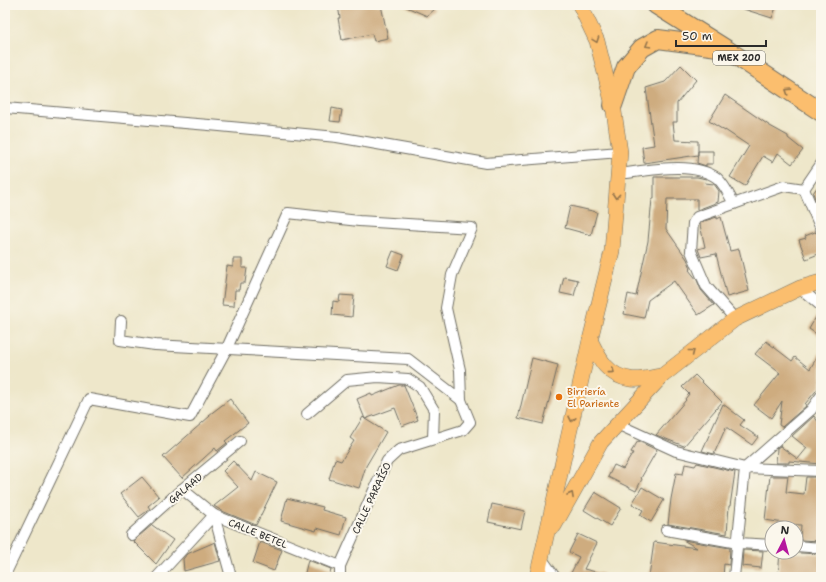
<svg xmlns="http://www.w3.org/2000/svg" width="826" height="582" viewBox="0 0 826 582" font-family="'Shantell Sans',sans-serif">
<style>
.building{fill:#ceac7f}
.lines{fill:none;stroke-linecap:round;stroke-linejoin:round}
.street-casing{stroke:#6f6d63;stroke-width:12}
.primary-casing{stroke:#6f6d63;stroke-width:16}
.highway-casing{stroke:#6f6d63;stroke-width:20}
.street{stroke:#fff;stroke-width:10}
.primary{stroke:#fbbe6e;stroke-width:15}
.highway{stroke:#fbbe6e;stroke-width:18}
.oneway{stroke:#93744c}
.food-dot{fill:#e8710a;stroke:#fbf7ec;stroke-width:1.5}
.labels{text-anchor:middle;stroke-width:4;stroke-linejoin:round;paint-order:stroke}
.shield{fill:#fbf7ec;stroke:#696865;stroke-width:1}
.shield-label{font-size:9px;font-weight:bold;fill:#2b2b2b}
.food-label{font-size:10px;fill:#c56008;stroke:#fbf7ec;text-anchor:start}
.street-label{font-size:10px;fill:#2b2b2b;stroke:#fbf7ec}
</style>
<rect width="100%" height="100%" fill="#fbf7ec"/>
<filter id="ink" filterUnits="userSpaceOnUse"><feTurbulence type="fractalNoise" baseFrequency=".025" numOctaves="2"/><feDisplacementMap in="SourceGraphic" scale="8" xChannelSelector="R" yChannelSelector="G"/><feConvolveMatrix kernelMatrix="1 2 1 2 8 2 1 2 1" color-interpolation-filters="sRGB"/></filter>
<filter id="wash" filterUnits="userSpaceOnUse"><feTurbulence type="fractalNoise" baseFrequency=".012" numOctaves="4" result="noise"/><feDisplacementMap in="SourceGraphic" scale="16" xChannelSelector="R" yChannelSelector="G"/><feGaussianBlur stdDeviation="0.9" result="paint"/><feColorMatrix in="noise" values="0 0 0 0 0 0 0 0 0 0 0 0 0 0 0 0 0 1.4 0 .05"/><feComposite in="paint" operator="in"/></filter>
<g filter="url(#wash)">
<rect width="100%" height="100%" fill="#eee7ca"/>
<g id="blocks">
<g class="building">
<path d="M338 5H381L388 38 374 41 372 34 342 40 338 18H340Z"/>
<path d="M402 5H427L435 9 427 16Z"/>
<path d="M738 5H777L772 18 737 7Z"/>
<path d="M681 65 696 80 677 103V122H673L675 140 698 141V155L644 163 642 147 654 145 646 88 665 82Z"/>
<path d="M725 95 770 126 788 136V138L803 150 792 164 778 153 773 162 763 156 745 186 730 177 749 146 725 130V131L709 121Z"/>
<path d="M332 108 342 110 340 122 330 121Z"/>
<path d="M698 151H713V164H706V166L697 163Z"/>
<path d="M654 177H697L706 179 705 183 714 184 719 191 718 202 697 210V199H667L666 229 687 259 691 268 689 270 697 280 701 290 714 305 698 315 674 281 648 300 644 318 624 314 628 294 636 296 648 241 652 199H654Z"/>
<path d="M821 182V198L817 204 813 193Z"/>
<path d="M570 206 597 212 591 235 565 228Z"/>
<path d="M717 217V219L721 217 730 251 739 249 749 291 727 297 716 254 701 257 698 249 705 247 700 225 701 222Z"/>
<path d="M815 232 819 235 821 240V253L806 259 799 240 806 238 805 236Z"/>
<path d="M393 251 404 255 398 270 387 266Z"/>
<path d="M233 259H242V268H247L245 283H240L239 290H235L234 306 222 305 227 266 233 267Z"/>
<path d="M564 277 578 280 574 296 560 293Z"/>
<path d="M340 295 354 296 352 317 332 315 333 301 339 302Z"/>
<path d="M819 312H821V337L809 329Z"/>
<path d="M766 341 792 361 795 357 810 369 821 350V385L805 404 806 406 782 427 779 425 782 401 771 418 754 405 780 373 755 354Z"/>
<path d="M532 358 558 365 543 424 518 418Z"/>
<path d="M695 375 722 402 684 446 656 435 686 400 685 399 689 394 682 387Z"/>
<path d="M399 385H404L418 420 402 426 395 408 365 419 386 432 366 466 359 488 329 479 335 459 341 461 354 441 350 438 363 417 365 419 357 399 371 393 372 396Z"/>
<path d="M230 399 248 423 225 441 227 443 217 451 215 448 182 478 163 457 210 416 209 415Z"/>
<path d="M723 404 744 420 740 425 758 437 752 445 726 427 714 454 702 451Z"/>
<path d="M814 416 821 426V464L789 461V463H776L777 448 780 446 798 459 807 448 792 436Z"/>
<path d="M638 441 657 450 641 478 642 479 636 491 608 477 614 465 623 469 633 453 631 452Z"/>
<path d="M233 461 252 481 256 472 277 482 256 525 222 511 214 506 238 487 223 471Z"/>
<path d="M697 463 735 472 730 506H729L727 534 668 524 671 499 676 473 683 474 685 464 695 466Z"/>
<path d="M770 476H788L786 492 804 494 806 477H821V541L800 540 801 525 783 524 784 523 765 520Z"/>
<path d="M142 477 159 497 148 506 150 509 139 517 120 494Z"/>
<path d="M642 487 664 500 651 522 640 515 643 510 632 504Z"/>
<path d="M595 492 621 508 610 526 584 510Z"/>
<path d="M287 498 323 507 322 510 346 517 341 535 317 528 316 531 281 521Z"/>
<path d="M492 504 525 511 521 529 488 522Z"/>
<path d="M152 525 173 540 156 564 133 541Z"/>
<path d="M578 534 597 543 584 569 604 574 603 577H569L579 557 569 552Z"/>
<path d="M683 540 730 548 729 565 724 564 723 577H649L654 542 697 548Z"/>
<path d="M215 542 220 561 184 571 183 559 187 554Z"/>
<path d="M260 542 282 550 274 571 253 563Z"/>
<path d="M743 550 763 551 761 568 742 566Z"/>
<path d="M780 552 821 554V577H778Z"/>
<path d="M308 560 331 569 329 577H304Z"/>
</g>
</g>
</g>
<g filter="url(#ink)">
<use href="#blocks" fill-opacity="0" stroke="#6f6d63" stroke-width="1"/>
<g class="lines">
<defs>
<g id="street">
<path d="M5 108 209 125 337 137 486 163 620 152"/>
<path d="M618 174C646 171 693 160 717 178 725 185 729 195 734 204"/>
<path d="M804 189 821 229"/>
<path d="M800 288 821 306"/>
<path d="M735 319 706 286 691 251 693 223 697 217 784 186 804 189 821 164"/>
<path d="M121 321 120 340 155 345 408 359 461 400 470 422 463 430 399 450 387 461 340 566V577"/>
<path d="M307 414 347 380 378 377 408 379 420 387 434 410 433 439"/>
<path d="M617 424 676 451 745 468 821 471"/>
<path d="M182 489 214 515 340 566"/>
<path d="M214 515 231 577"/>
<path d="M666 530 738 543 772 545"/>
<path d="M131 535 182 489 240 441"/>
<path d="M796 546 821 548"/>
<path d="M542 559 555 577"/>
<path d="M5 575 89 399 190 417 226 350 288 213 359 221 472 228 452 275 446 308 460 370 461 400"/>
<path d="M157 577 214 515"/>
<path d="M734 577 745 468 811 410 821 396"/>
</g>
<g id="primary">
<path d="M590 340C599 358 607 376 630 379 640 381 652 377 662 376"/>
<path d="M554 526 601 442 662 376 735 319 800 288 821 282"/>
<path d="M537 577 590 340 612 251 620 152 613 105 597 41 580 5"/>
</g>
<g id="highway">
<path d="M656 5 726 49 821 112"/>
<path d="M613 105 626 67 642 48 658 39 718 47"/>
</g>
</defs>
<use href="#street" class="street-casing"/>
<use href="#primary" class="primary-casing"/>
<use href="#highway" class="highway-casing"/>
<use href="#street" class="street"/>
<use href="#primary" class="primary"/>
<use href="#highway" class="highway"/>
</g>
<defs><path id="oneway-chevron" d="M-2-3.5L2.5 0L-2 3.5" fill="none" stroke-width="1.6" stroke-linecap="round" stroke-linejoin="round"/></defs>
<g class="oneway">
<use href="#oneway-chevron" transform="translate(596 40) rotate(70)"/>
<use href="#oneway-chevron" transform="translate(648 45) rotate(150)"/>
<use href="#oneway-chevron" transform="translate(788 91) rotate(-147)"/>
<use href="#oneway-chevron" transform="translate(616 196) rotate(95)"/>
<use href="#oneway-chevron" transform="translate(692 352) rotate(-38)"/>
<use href="#oneway-chevron" transform="translate(612 371) rotate(37)"/>
<use href="#oneway-chevron" transform="translate(572 419) rotate(102)"/>
<use href="#oneway-chevron" transform="translate(571 495) rotate(-61)"/>
</g>
</g>
<circle class="food-dot" cx="559" cy="397" r="4"/>
<g class="labels">
<rect class="shield" x="713" y="51" width="52" height="14" rx="3"/>
<g class="shield-label">
<text x="739" y="61">MEX 200</text>
</g>
<g class="food-label">
<text x="567" y="395">Birriería<tspan x="567" dy="12">El Pariente</tspan></text>
</g>
<g class="street-label">
<text transform="translate(185 488) rotate(-40)" y="4">GALAAD</text>
<text transform="translate(371 498) rotate(-65)" y="4">CALLE PARAÍSO</text>
<text transform="translate(258 533) rotate(22)" y="4">CALLE BETEL</text>
</g>
</g>
<rect width="826" height="582" fill="none" stroke="#fbf7ec" stroke-width="20"/>
<g transform="translate(784 540) rotate(6)"><circle r="19" fill="#fbf7ec" stroke="#a8a59f"/>
<path d="M0-3L7 15L0 10L-7 15Z" fill="#b5179e"/>
<text y="-6" font-size="11" font-weight="bold" text-anchor="middle" fill="#2b2b2b">N</text>
</g>
<path d="M676 40v6h90v-6" fill="none" stroke="#2b2b2b" stroke-width="2"/>
<text x="682" y="40" font-size="12" fill="#2b2b2b" stroke="#fbf7ec" stroke-width="3" paint-order="stroke">50 m</text>
</svg>
